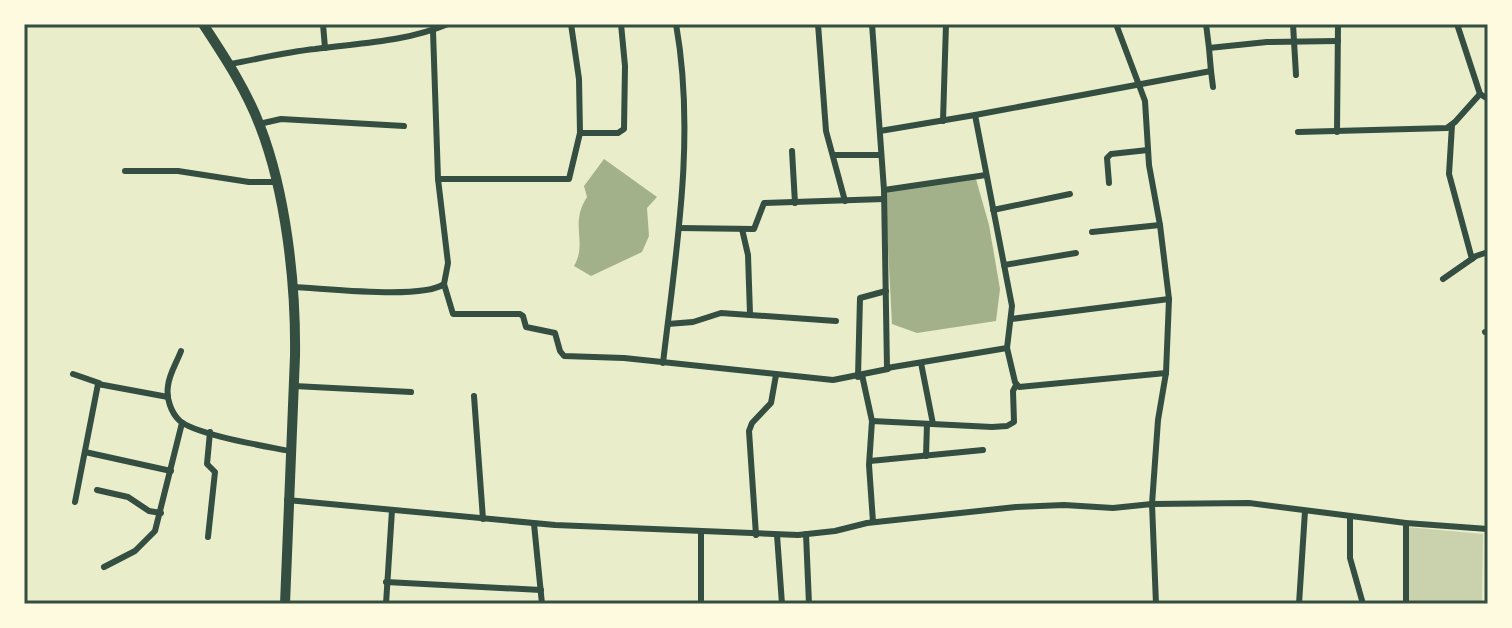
<svg xmlns="http://www.w3.org/2000/svg" width="1512" height="628" viewBox="0 0 1512 628" font-family="'Source Sans 3',sans-serif">
<style>
.green{fill:#cad2ad}
.water{fill:#a3b18a}
.lines{fill:none;stroke-linecap:round;stroke-linejoin:round}
.minor{stroke:#344e41;stroke-width:6}
.primary{stroke:#344e41;stroke-width:10}
.neatline{fill:none;stroke:#344e41;stroke-width:3}
</style>
<rect width="100%" height="100%" fill="#e9edc9"/>
<path class="green" d="M1407 527 1483 534 1482 604H1407Z"/>
<g class="water">
<path d="M604 159 657 197 647 208 649 236 642 252 591 276 574 266C588 242 569 225 587 197L584 186Z"/>
<path d="M976 179 989 225 1000 289 996 321 917 333 892 324 885 191Z"/>
</g>
<g class="lines">
<g class="minor">
<path d="M323 24 325 48"/>
<path d="M818 24 826 131 845 201"/>
<path d="M872 24 884 190 887 368 1007 348 1012 306 975 115 880 131"/>
<path d="M1116 24 1145 101 1149 165 1160 225 1169 299 1166 373 1158 420 1152 504 1249 503 1406 523 1488 529"/>
<path d="M1206 24 1209 48"/>
<path d="M1293 24 1296 75"/>
<path d="M1457 24 1480 94 1488 99"/>
<path d="M230 64C258 59 286 52 315 49 360 43 405 42 448 24"/>
<path d="M1211 71 1213 87"/>
<path d="M975 115 1211 71 1209 48 1267 42 1338 41"/>
<path d="M943 121 946 24"/>
<path d="M259 124 281 119 404 126"/>
<path d="M1452 125 1449 174 1472 259"/>
<path d="M1298 132 1447 128 1455 122 1480 94"/>
<path d="M1337 132 1338 24"/>
<path d="M580 133H618L624 129 625 66 621 24"/>
<path d="M792 151 795 203"/>
<path d="M833 155H880"/>
<path d="M125 171H178L249 182H276"/>
<path d="M438 179H569L580 133 579 79 571 24"/>
<path d="M1109 183 1107 158 1111 154 1148 150"/>
<path d="M884 190 986 175"/>
<path d="M993 210 1070 194"/>
<path d="M679 228 754 229 764 203 884 199"/>
<path d="M742 229 748 255 750 314"/>
<path d="M1092 232 1160 225"/>
<path d="M1004 265 1076 253"/>
<path d="M1443 279 1476 256 1488 252"/>
<path d="M444 284 453 314H520L523 316 526 327 555 333 560 351 564 356 624 358 833 380 888 369"/>
<path d="M292 287C323 288 422 300 444 284L448 263 438 179 433 31"/>
<path d="M1011 319 1169 299"/>
<path d="M668 324 693 322 721 313 836 321"/>
<path d="M1485 332 1488 331"/>
<path d="M1007 348 1015 382 1019 387 1166 373"/>
<path d="M181 351C177 362 169 374 168 386 166 398 171 413 180 421 197 435 265 446 289 451"/>
<path d="M663 363C676 251 696 136 676 24"/>
<path d="M921 363 933 424"/>
<path d="M73 374 99 383"/>
<path d="M862 375 872 421 869 465 873 522"/>
<path d="M858 377 860 298 886 291"/>
<path d="M294 386 411 392"/>
<path d="M474 396 483 519"/>
<path d="M872 421 992 427 1007 426 1014 422 1013 391 1016 385"/>
<path d="M85 452 171 471"/>
<path d="M926 456 927 424"/>
<path d="M870 461 983 450"/>
<path d="M97 490 128 497 149 511 161 513"/>
<path d="M287 500 555 525 798 535 835 531 867 523 1016 507 1064 505 1113 508 1152 504 1156 604"/>
<path d="M75 502 98 384 168 397"/>
<path d="M1350 516V558L1363 604"/>
<path d="M534 524 542 604"/>
<path d="M701 532V604"/>
<path d="M806 534 809 604"/>
<path d="M756 535 749 431 752 423 771 403 776 375"/>
<path d="M777 535 782 604"/>
<path d="M208 537 215 472 207 464 210 432"/>
<path d="M104 567 135 551 155 531 182 423"/>
<path d="M386 582 541 590"/>
<path d="M386 604 392 510"/>
<path d="M1299 604 1305 511"/>
<path d="M1406 604V523"/>
</g>
<path class="primary" d="M203 24C224 56 246 89 260 126 286 193 296 284 295 356L285 604"/>
</g>
<rect width="1512" height="628" fill="none" stroke="#fefae0" stroke-width="52"/>
<rect x="26" y="26" width="1460" height="576" class="neatline"/>
</svg>
